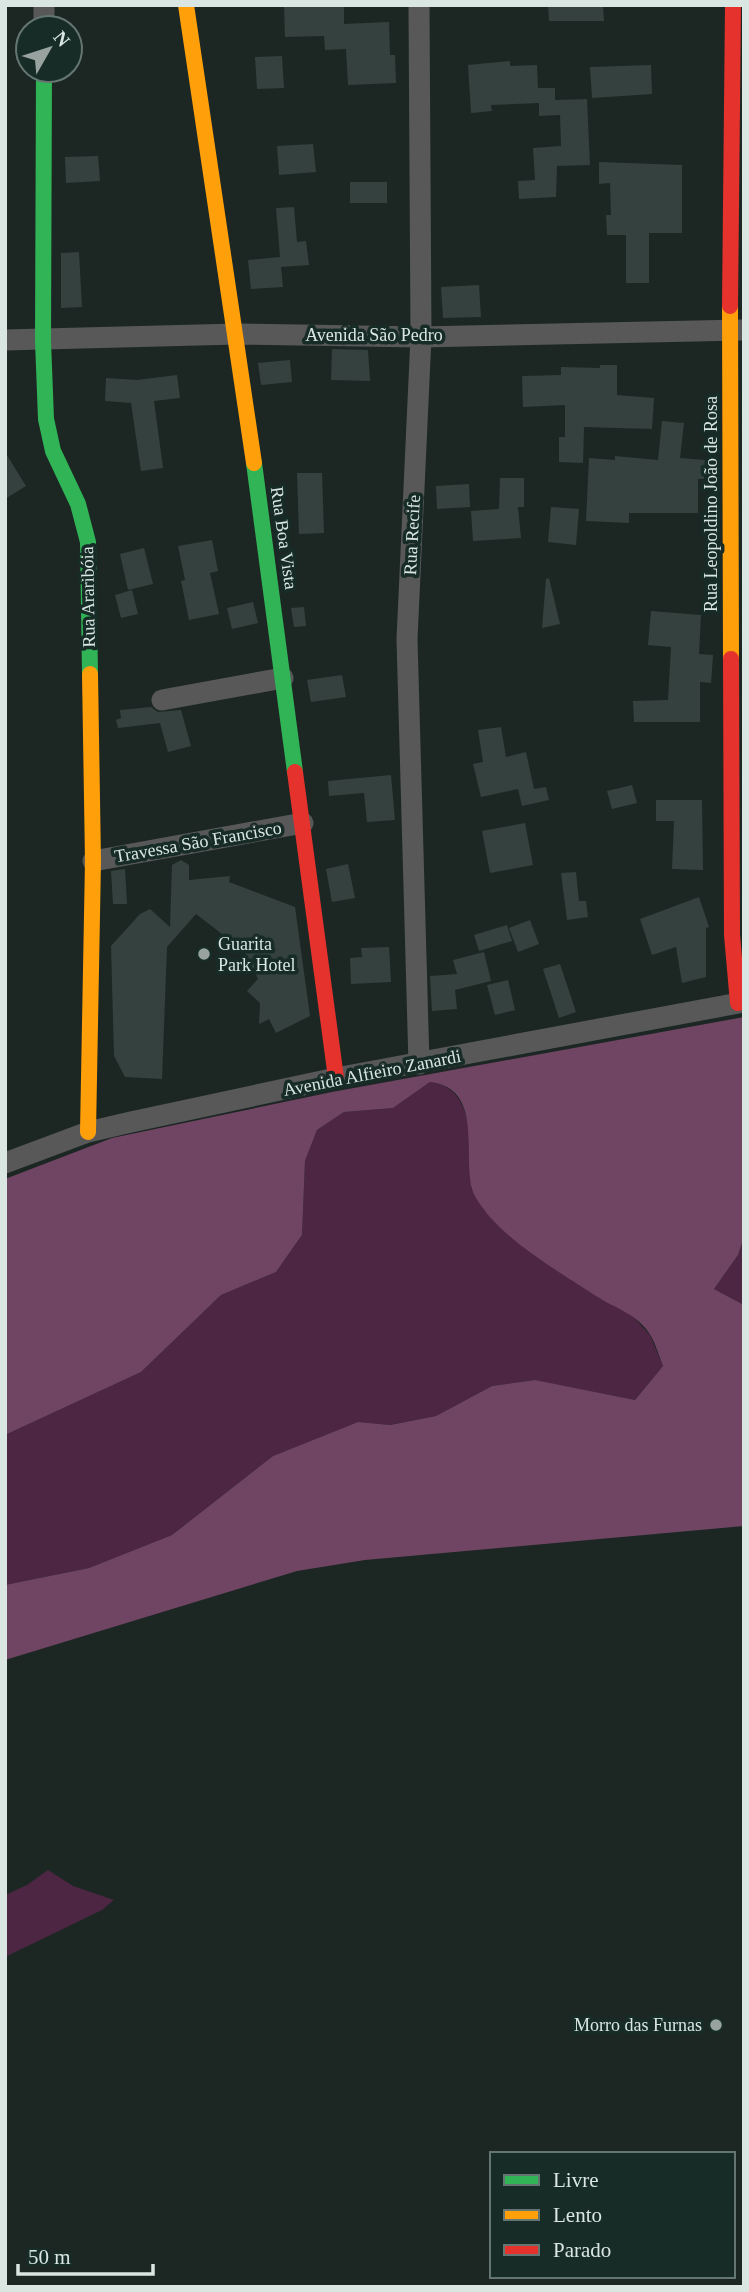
<svg xmlns="http://www.w3.org/2000/svg" width="749" height="2292" viewBox="0 0 749 2292" font-family="Georgia,serif">
<style>
.green{fill:#4c2642}
.forest{fill:#704563}
.building{fill:#34413e}
.lines{fill:none;stroke-linecap:round;stroke-linejoin:round}
.street{stroke:#585859;stroke-width:21}
.fast{stroke:#30b455;stroke-width:16}
.slow{stroke:#ff9f0a;stroke-width:16}
.jam{stroke:#e5322d;stroke-width:16}
.poi-dot{fill:#98a3a0;stroke:#172c27;stroke-width:2.5}
.labels{text-anchor:middle;stroke-width:7;stroke-linejoin:round;paint-order:stroke}
.street-label{font-size:18px;fill:#dae6e2;stroke:#172c27}
.poi-label{font-size:18px;fill:#dae6e2;stroke:#172c27;text-anchor:start}
</style>
<rect width="100%" height="100%" fill="#1c2724"/>
<g class="green">
<path d="M430 1082C478 1087 469 1153 472 1190L599 1298 627 1310 650 1335 663 1366 635 1400 534 1380 492 1386 436 1416 389 1425 358 1422 273 1456 172 1535 89 1568 5 1585V1435L141 1372 221 1295 276 1272 302 1235 305 1161 317 1130 344 1112 393 1108Z"/>
<path d="M744 1237V1305L714 1289 738 1255Z"/>
<path d="M48 1870 73 1886 114 1900 102 1910 5 1957V1895L27 1885Z"/>
</g>
<path class="forest" d="M744 1017V1237L738 1255 714 1289 744 1305V1526L365 1560 297 1571 5 1660V1585L89 1568 172 1535 273 1456 358 1422 390 1425 436 1416 492 1386 535 1380 635 1400 663 1366C659 1356 656 1345 651 1336 638 1314 616 1309 596 1296 561 1273 517 1248 489 1216 483 1208 475 1199 472 1189 463 1152 483 1088 430 1082L393 1108 344 1112 317 1130 305 1161 302 1235 276 1272 221 1295 141 1372 5 1435V1179L112 1138 332 1092Z"/>
<g class="building">
<path d="M284 5H344V24L389 22 390 55H395L396 83 348 85 346 49 325 50 324 36 285 37Z"/>
<path d="M548 5H603L604 21H549Z"/>
<path d="M282 56 284 88 257 89 255 57Z"/>
<path d="M510 61V66L537 65 538 88H555V100L587 99 590 165 557 166 556 197 519 199 518 181 535 180 533 148 561 146 560 115 539 116V103L491 105 492 111 471 113 468 65Z"/>
<path d="M651 65 652 94 592 98 590 67Z"/>
<path d="M313 144 316 172 279 175 277 146Z"/>
<path d="M98 156 100 181 66 183 65 157Z"/>
<path d="M599 162 682 165V233H649V283H626V235H607L606 215H611L610 183 599 184Z"/>
<rect x="350" y="182" width="37" height="21"/>
<path d="M294 207 297 242 306 241 309 265 281 267 283 287 251 289 248 260 280 257 276 208Z"/>
<path d="M79 252 82 307 61 308V253Z"/>
<path d="M479 285 481 317 443 318 441 287Z"/>
<path d="M332 349 368 350 370 381 331 380Z"/>
<path d="M290 360 292 382 261 385 258 363Z"/>
<path d="M600 365H617V395L654 398 652 429 584 427 583 463 559 462V437H565V405L523 407 522 376 561 375V367L600 368Z"/>
<path d="M177 375 180 398 154 401 163 468 141 471 131 403 105 401 106 378 137 380Z"/>
<path d="M662 421 684 423 680 458 705 460 704 479H698V513H629V523L586 521 589 458 615 460V456L658 460Z"/>
<path d="M5 452 26 486 5 499Z"/>
<path d="M297 473H322L324 533 299 534Z"/>
<path d="M500 478H524V507H518L521 538 473 541 471 511 499 509Z"/>
<path d="M469 484 470 507 437 509 436 486Z"/>
<path d="M551 507 579 509 576 545 548 542Z"/>
<path d="M212 540 218 571 210 573 219 614 189 620 181 581 185 580 178 546Z"/>
<path d="M144 548 153 584 128 590 120 554Z"/>
<path d="M549 578 560 624 542 628 546 579Z"/>
<path d="M132 590 138 614 121 618 115 595Z"/>
<path d="M253 602 258 623 232 629 227 608Z"/>
<path d="M304 607 306 626 294 627 291 608Z"/>
<path d="M651 611 701 615 699 654 713 655 711 683 700 682V722H634L633 701 668 700 671 647 648 645Z"/>
<path d="M342 675 346 697 311 702 307 680Z"/>
<path d="M151 707 158 712 181 710 191 746 168 752 160 723 118 728 116 720 121 718 120 710Z"/>
<path d="M501 727 506 757 526 752 534 789 546 787 549 800 522 806 518 789 481 797 473 764 483 762 478 730Z"/>
<path d="M391 775 395 820 367 822 364 793 329 796 328 781Z"/>
<path d="M632 785 637 803 612 809 607 791Z"/>
<path d="M656 800H702L703 870 672 869 674 821H656Z"/>
<path d="M525 823 533 865 490 873 482 831Z"/>
<path d="M181 860 189 865V880L230 876 229 882 295 907 310 1016 276 1033 269 1019 259 1024 260 1003 247 991 258 979 244 951 196 914 167 947 162 1079 125 1077 114 1056 111 946 140 914 150 909 170 927 172 865Z"/>
<path d="M348 864 355 898 332 902 326 869Z"/>
<path d="M125 869 127 904H113L111 871Z"/>
<path d="M576 872 579 901H586L588 917 567 920 561 873Z"/>
<path d="M699 897 709 927 706 928V977L682 983 676 947 652 955 640 919Z"/>
<path d="M530 920 539 944 518 952 509 928Z"/>
<path d="M507 925 512 941 479 951 474 935Z"/>
<path d="M389 947 391 982 351 984 350 958 362 957 361 948Z"/>
<path d="M484 952 491 981 455 990 457 1009 432 1011 430 976 457 974 453 960Z"/>
<path d="M560 964 576 1012 559 1018 543 969Z"/>
<path d="M508 980 515 1010 495 1015 487 985Z"/>
</g>
<g class="lines">
<g class="street">
<path d="M419 5 421 337 407 639 419 1064"/>
<path d="M44 28V5"/>
<path d="M5 340 237 334 421 337 742 330"/>
<path d="M162 700 283 678"/>
<path d="M93 861 303 823"/>
<path d="M5 1163 88 1132 131 1122 336 1078 744 1002"/>
</g>
<g class="fast">
<path d="M44 70 43 341 46 419 53 451 78 504 88 542 90 674"/>
<path d="M254 463 295 772"/>
</g>
<g class="slow">
<path d="M186 5 254 463"/>
<path d="M730 306 731 659"/>
<path d="M88 1132 93 861 90 674"/>
</g>
<g class="jam">
<path d="M730 306 733 5"/>
<path d="M731 659 732 935 738 1003"/>
<path d="M295 772 336 1078"/>
</g>
</g>
<g class="poi-dot">
<circle cx="204" cy="954" r="7"/>
<circle cx="716" cy="2025" r="7"/>
</g>
<g class="labels">
<g class="street-label">
<text x="374" y="341">Avenida São Pedro</text>
<text transform="translate(711 504) rotate(-90)" y="6">Rua Leopoldino João de Rosa</text>
<text transform="translate(412 535) rotate(-87)" y="6">Rua Recife</text>
<text transform="translate(284 538) rotate(82)" y="6">Rua Boa Vista</text>
<text transform="translate(88 597) rotate(-91)" y="6">Rua Araribóia</text>
<text transform="translate(198 842) rotate(-10)" y="6">Travessa São Francisco</text>
<text transform="translate(372 1073) rotate(-11)" y="6">Avenida Alfieiro Zanardi</text>
</g>
<g class="poi-label">
<text x="218" y="950">Guarita<tspan x="218" dy="21">Park Hotel</tspan></text>
<text x="702" y="2031" text-anchor="end">Morro das Furnas</text>
</g>
</g>
<rect width="749" height="2292" fill="none" stroke="#dae6e2" stroke-width="14"/>
<rect x="490" y="2152" width="245" height="126" fill="#172c27" stroke="#657672" stroke-width="2"/>
<rect x="504" y="2175" width="35" height="10" fill="#30b455" stroke="#657672" stroke-width="2"/>
<text x="553" y="2187" font-size="21" fill="#dae6e2">Livre</text>
<rect x="504" y="2210" width="35" height="10" fill="#ff9f0a" stroke="#657672" stroke-width="2"/>
<text x="553" y="2222" font-size="21" fill="#dae6e2">Lento</text>
<rect x="504" y="2245" width="35" height="10" fill="#e5322d" stroke="#657672" stroke-width="2"/>
<text x="553" y="2257" font-size="21" fill="#dae6e2">Parado</text>
<g transform="translate(49 49) rotate(51)"><circle r="33" fill="#172c27" stroke="#657672" stroke-width="2"/>
<path d="M0-5L12 26L0 18L-12 26Z" fill="#98a3a0"/>
<text y="-10" font-size="19" font-weight="bold" text-anchor="middle" fill="#dae6e2">N</text>
</g>
<path d="M18 2264v10h135v-10" fill="none" stroke="#dae6e2" stroke-width="3.5"/>
<text x="28" y="2264" font-size="21" fill="#dae6e2" stroke="#172c27" stroke-width="5" paint-order="stroke">50 m</text>
</svg>
